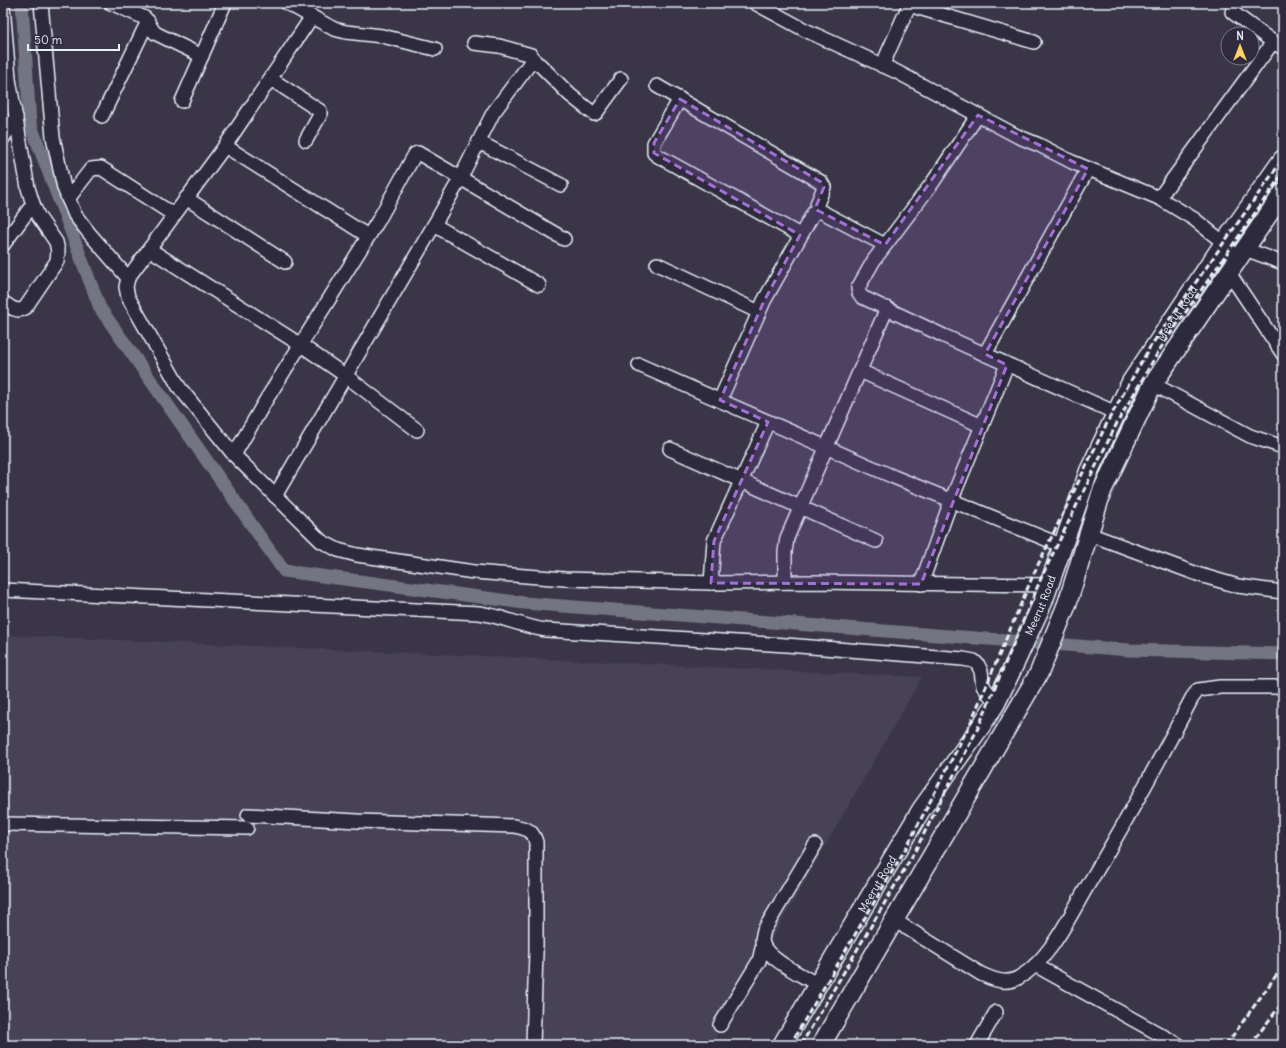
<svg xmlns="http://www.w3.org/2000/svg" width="1286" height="1048" viewBox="0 0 1286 1048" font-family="Delius,sans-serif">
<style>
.built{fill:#464354}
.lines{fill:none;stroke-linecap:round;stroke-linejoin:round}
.canal{stroke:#737482;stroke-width:13}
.minor-casing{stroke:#e8f1f8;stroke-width:16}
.highway-casing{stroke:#e8f1f8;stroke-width:21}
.minor{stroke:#2f2a3d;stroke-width:13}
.highway{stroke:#2f2a3d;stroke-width:18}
.rail{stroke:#e8f1f8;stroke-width:3;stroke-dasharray:6 3;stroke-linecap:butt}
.marked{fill:#a171d3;fill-opacity:0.2;stroke:#a171d3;stroke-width:3;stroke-dasharray:8 5;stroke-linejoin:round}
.labels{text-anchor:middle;stroke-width:4;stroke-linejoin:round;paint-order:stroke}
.street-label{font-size:11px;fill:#e8f1f8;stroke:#2f2a3d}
</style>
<rect width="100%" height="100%" fill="#3a3648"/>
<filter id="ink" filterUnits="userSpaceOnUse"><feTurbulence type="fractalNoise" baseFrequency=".025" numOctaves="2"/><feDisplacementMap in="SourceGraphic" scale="8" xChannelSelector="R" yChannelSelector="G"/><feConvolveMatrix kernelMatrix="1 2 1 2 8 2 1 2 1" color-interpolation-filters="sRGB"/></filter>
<g filter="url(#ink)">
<path class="built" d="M3 635 482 656 922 677 711 1045H3Z"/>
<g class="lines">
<path class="canal" d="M22 3 30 123 100 308 284 571 524 603 1129 650 1283 654"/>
<defs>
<g id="minor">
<path d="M41 3 53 137 64 188 75 215 89 233 128 278"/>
<path d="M111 3 145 18 154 32 157 34 202 56"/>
<path d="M287 3 334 29 346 32 382 36 435 49"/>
<path d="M755 3 805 30 897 72 1017 136 1039 145 1072 162 1159 198 1194 219 1224 243 1237 261"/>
<path d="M909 5 1034 42"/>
<path d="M3 6 9 79 28 188 33 204 38 216 56 242 58 251 57 261 25 308C17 313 10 307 3 302"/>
<path d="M1232 12 1273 42 1283 48"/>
<path d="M311 18 225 146 128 278 126 287 128 297 179 387 234 455 321 541 338 550 357 555 474 572 565 579 711 583 814 582 1049 585"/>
<path d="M474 43 499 46 531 55 536 63"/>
<path d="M882 66 910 3"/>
<path d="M271 79 320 111V115L306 140"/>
<path d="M657 86 821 182 824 187 817 204V212"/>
<path d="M680 99 654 143V153L658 156 800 235"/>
<path d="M182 101 225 3"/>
<path d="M978 115 933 182 874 260 858 288 859 293 862 297 944 336 1116 413"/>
<path d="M102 116 148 21"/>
<path d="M3 138 16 117"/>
<path d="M479 142 561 185"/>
<path d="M225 146 368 236"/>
<path d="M186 198 285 262"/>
<path d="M1159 198 1273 42"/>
<path d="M68 199 91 169 101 168 174 215"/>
<path d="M434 225 539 285"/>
<path d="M3 245 33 204"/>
<path d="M149 249 301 345 346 376 417 430"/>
<path d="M1245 249 1283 263"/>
<path d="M657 264 759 312"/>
<path d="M1229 273 1283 354"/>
<path d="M985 354 1088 169"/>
<path d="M639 365 894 477 1063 546"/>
<path d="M860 371 982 426"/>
<path d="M1153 384 1250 436 1283 447"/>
<path d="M720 400 764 301 814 212H822L885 245"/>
<path d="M670 449 876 541"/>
<path d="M234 455 266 400 378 221 415 154 418 153 564 239"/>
<path d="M275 496 434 225 460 179 493 113 531 62 536 63 540 65 570 95 594 114 596 113 621 79"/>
<path d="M1089 534 1200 575 1238 586 1283 592"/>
<path d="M785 582V552L787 538 887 308"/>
<path d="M711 583 714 541 768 422"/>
<path d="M921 584 951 501 1007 365"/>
<path d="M3 590 479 613C502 616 523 627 546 630L786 645 963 659 974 661 978 665 981 671 983 686 996 703"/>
<path d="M248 815 357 821 514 826C527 829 532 829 536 842V953L533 1045"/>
<path d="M3 824 247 828"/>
<path d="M815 845 764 930C763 934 762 938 762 942 766 959 804 976 818 985"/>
<path d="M894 920 981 974C992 979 1006 985 1018 978 1050 961 1070 915 1088 885 1125 824 1159 761 1192 698L1198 690 1220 687H1283"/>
<path d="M1035 965 1179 1045"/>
<path d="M720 1025 759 961 763 944"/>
<path d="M977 1045 996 1012"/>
</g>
<g id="highway">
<path id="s1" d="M782 1045 921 810 981 726 996 703 1016 661 1043 602 1089 471 1131 382 1224 243 1283 159"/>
<path d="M821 1045 1039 673 1067 604 1102 491 1153 384 1283 193"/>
</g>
</defs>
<use href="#minor" class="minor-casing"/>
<use href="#highway" class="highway-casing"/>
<use href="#minor" class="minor"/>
<use href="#highway" class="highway"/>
<g class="rail">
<path d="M790 1045 906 848 970 724 1034 573 1109 419 1150 347 1283 159"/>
<path d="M801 1045 914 853 978 728 1042 576 1117 423 1160 349 1283 173"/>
<path d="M1226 1045 1283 966"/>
<path d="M1250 1045 1283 1002"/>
</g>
</g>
</g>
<path class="marked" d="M680 99 821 182 824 187 815 209 885 245 978 115 1088 169 985 354 1007 365 921 584 711 583 714 541 768 422 720 400 764 301 800 235 654 153V143Z"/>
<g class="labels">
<g class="street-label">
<text dy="4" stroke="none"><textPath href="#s1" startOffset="835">Meerut Road</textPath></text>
<text dy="4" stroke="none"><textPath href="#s1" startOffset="511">Meerut Road</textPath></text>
<text dy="4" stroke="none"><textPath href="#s1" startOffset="187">Meerut Road</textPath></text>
</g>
</g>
<rect width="1286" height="1048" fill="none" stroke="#2f2a3d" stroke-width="16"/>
<rect x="8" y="8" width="1270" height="1032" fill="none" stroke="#e8f1f8" stroke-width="1.5" filter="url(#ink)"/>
<g transform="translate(1240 46)"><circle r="19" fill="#2f2a3d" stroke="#797a88"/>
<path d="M0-3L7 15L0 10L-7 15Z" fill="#ffd166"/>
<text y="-6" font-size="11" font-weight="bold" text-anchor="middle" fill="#e8f1f8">N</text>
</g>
<path d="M28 44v6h91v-6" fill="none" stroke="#e8f1f8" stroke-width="2"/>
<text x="34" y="44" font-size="12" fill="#e8f1f8" stroke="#2f2a3d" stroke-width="3" paint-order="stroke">50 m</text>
</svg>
